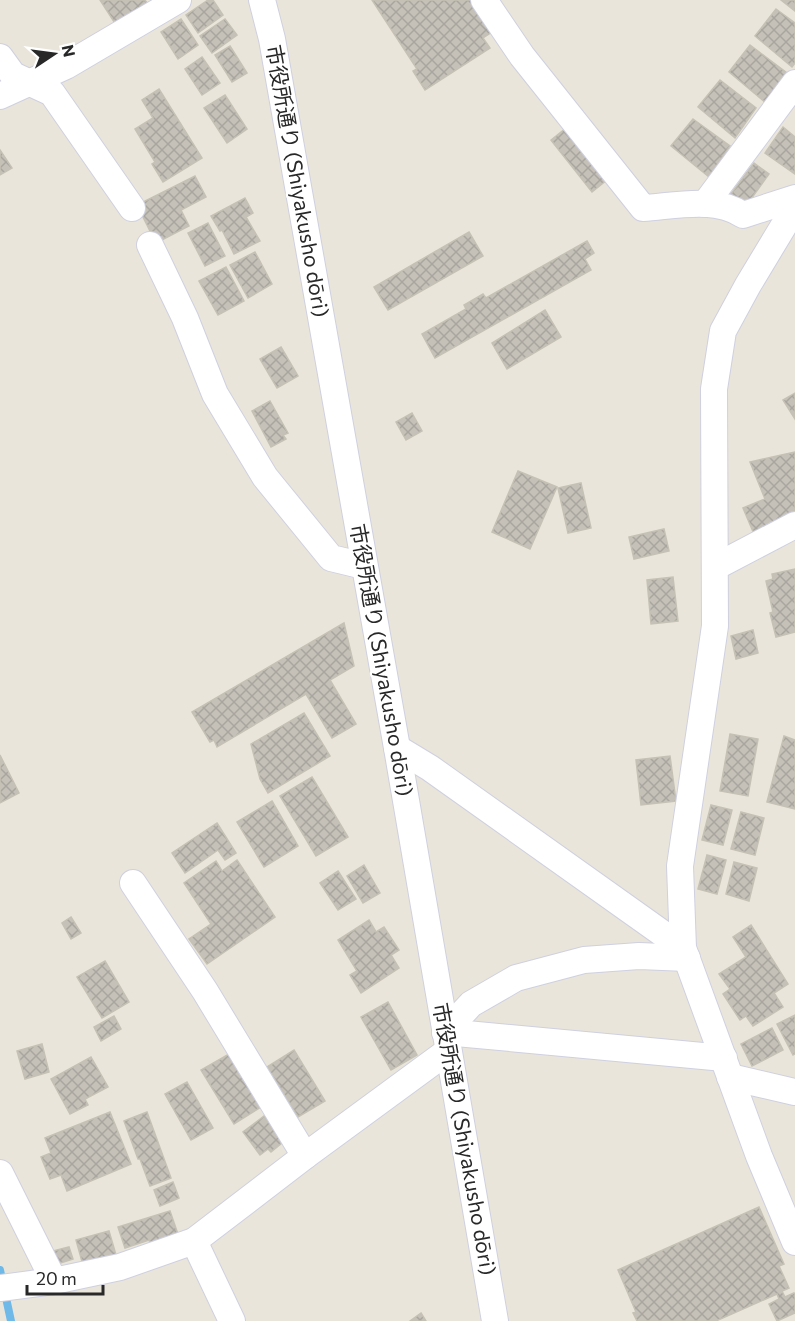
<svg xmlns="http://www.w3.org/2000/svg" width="795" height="1321" viewBox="0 0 795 1321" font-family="Commissioner,'Noto Sans JP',sans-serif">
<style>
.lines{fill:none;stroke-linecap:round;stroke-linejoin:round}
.stream{stroke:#6fb9e9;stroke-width:8}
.building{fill:url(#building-cross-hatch);stroke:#c5c1b4;stroke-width:1.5}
.minor-casing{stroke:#cfd0e0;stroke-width:28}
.minor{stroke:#fff;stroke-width:26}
.labels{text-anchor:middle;stroke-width:4.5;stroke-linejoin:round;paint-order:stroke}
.street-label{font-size:21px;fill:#282828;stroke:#fff}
</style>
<defs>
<pattern id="building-cross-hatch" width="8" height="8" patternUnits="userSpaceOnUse" patternTransform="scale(1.5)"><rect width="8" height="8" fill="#c5c1b9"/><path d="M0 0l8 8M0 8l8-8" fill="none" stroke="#a9a69f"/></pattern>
</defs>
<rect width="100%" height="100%" fill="#eae5da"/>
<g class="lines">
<path class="stream" d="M0 1270 11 1321"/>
</g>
<g class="building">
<path d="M100 0H145L150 7 118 28Z"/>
<path d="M208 0H213L223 15 198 33 186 15Z"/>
<path d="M372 0H475L495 30 483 38 490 48 425 90 413 71 417 69Z"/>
<path d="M781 0H795V11Z"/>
<path d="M776 9 795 23V63L792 67 755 36Z"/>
<path d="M181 19 198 45 178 59 161 32Z"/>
<path d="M225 19 237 35 212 53 200 36Z"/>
<path d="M750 45 787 73 766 103 729 72Z"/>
<path d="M230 46 247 73 232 82 215 55Z"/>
<path d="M202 57 220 83 202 95 185 69Z"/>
<path d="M720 80 756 108 735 138 698 107Z"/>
<path d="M159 89 202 158 163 182 152 164 155 162 135 129 153 118 142 100Z"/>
<path d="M225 95 247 129 227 143 204 108Z"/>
<path d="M693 119 730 146 709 177 671 146Z"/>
<path d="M783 127 795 137V174L765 153Z"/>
<path d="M566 128 607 180 592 192 551 140Z"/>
<path d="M0 150 12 168 0 175Z"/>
<path d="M754 163 769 174 746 206 730 195Z"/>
<path d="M195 176 206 197 181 210 189 226 156 243 137 205Z"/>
<path d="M245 198 253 213 246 217 260 241 234 254 222 230 220 231 211 216Z"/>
<path d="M208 223 225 256 205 266 188 233Z"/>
<path d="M469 232 483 256 388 310 374 287Z"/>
<path d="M587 241 594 253 585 259 591 270 435 358 422 334 466 309 464 305 483 294 486 298Z"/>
<path d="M255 252 272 284 248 298 230 265Z"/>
<path d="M226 267 244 301 218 315 199 281Z"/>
<path d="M545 310 561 337 507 369 492 343Z"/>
<path d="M281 347 298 376 277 388 260 359Z"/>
<path d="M795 393V419L783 400Z"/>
<path d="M270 401 288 433 283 435 286 439 271 447 252 411Z"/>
<path d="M412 413 422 431 406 440 396 422Z"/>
<path d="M795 452V512L754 534 743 508 765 499 750 462Z"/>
<path d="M518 471 557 487 530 549 492 532Z"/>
<path d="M581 483 591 528 568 533 558 488Z"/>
<path d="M664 529 669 551 634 559 629 537Z"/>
<path d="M795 569V632L776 637 770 613 773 612 766 581 773 579 772 574Z"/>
<path d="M673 577 678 621 651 624 647 580Z"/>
<path d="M344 623 354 666 330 680 356 724 332 738 306 694 217 747 214 740 210 742 192 712Z"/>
<path d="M753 630 758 653 736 659 731 636Z"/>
<path d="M304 713 330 756 268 793 260 779 251 744Z"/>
<path d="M730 734 758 739 748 796 720 791Z"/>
<path d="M784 736 795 740V809L767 802Z"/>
<path d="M0 755 19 793 0 803Z"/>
<path d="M670 756 676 801 641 805 636 760Z"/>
<path d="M312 777 348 837 316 856 280 796Z"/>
<path d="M272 801 298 846 264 867 237 822Z"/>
<path d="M711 805 732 810 723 845 702 840Z"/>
<path d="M741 812 764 818 755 855 731 849Z"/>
<path d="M217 823 236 853 225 860 218 850 185 873 172 853Z"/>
<path d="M707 855 726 860 717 894 698 889Z"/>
<path d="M237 860 275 917 207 964 189 939 211 924 184 883 216 861 222 871Z"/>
<path d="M734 862 757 868 749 901 726 894Z"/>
<path d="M364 865 380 893 363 903 347 876Z"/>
<path d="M338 871 356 899 338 910 320 883Z"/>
<path d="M71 917 81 933 71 939 62 923Z"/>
<path d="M369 920 376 932 384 927 399 950 391 955 399 968 361 993 350 975 357 971 338 940Z"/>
<path d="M751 925 788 984 774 993 783 1007 753 1026 746 1016 740 1020 723 994 730 989 719 974 746 957 733 937Z"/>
<path d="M105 961 129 1002 102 1018 77 977Z"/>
<path d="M388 1002 417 1055 391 1070 361 1017Z"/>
<path d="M795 1015V1054L793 1055 777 1024Z"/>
<path d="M114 1016 121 1029 101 1041 94 1027Z"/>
<path d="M772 1028 783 1050 752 1066 741 1044Z"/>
<path d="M42 1044 49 1072 25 1079 17 1051Z"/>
<path d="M294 1050 325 1101 298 1117 267 1067Z"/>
<path d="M229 1054 261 1107 234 1124 201 1070Z"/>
<path d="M91 1057 108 1087 85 1099 88 1105 70 1114 51 1079Z"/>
<path d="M187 1082 213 1128 191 1140 165 1094Z"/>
<path d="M110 1112 131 1164 67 1191 61 1175 50 1179 41 1157 51 1153 45 1138Z"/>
<path d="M147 1112 171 1178 150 1186 140 1159H138L124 1121Z"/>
<path d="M264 1116 283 1142 271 1152 268 1149 260 1155 243 1132Z"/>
<path d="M173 1182 179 1198 160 1206 154 1190Z"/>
<path d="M759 1207 784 1264 779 1266 789 1288 782 1291 785 1297 794 1293 795 1294V1313L777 1321 769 1304 779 1299 777 1294 716 1321H637L633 1313 636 1312 618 1270Z"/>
<path d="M170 1211 180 1240 152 1249 149 1240 125 1248 118 1227Z"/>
<path d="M109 1231 116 1255 83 1265 76 1240Z"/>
<path d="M69 1247 73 1259 57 1264 53 1251Z"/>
<path d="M421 1313 426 1321H410Z"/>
</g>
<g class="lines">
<defs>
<g id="minor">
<path d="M262 0 272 39 397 748 495 1321"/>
<path d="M484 0 522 56 643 208C675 206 715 196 743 215L795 198"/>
<path d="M0 57 13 75 52 93 132 208"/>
<path d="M0 96 66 66 178 0"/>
<path d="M705 204 795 83"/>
<path d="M795 207 748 285 723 331 714 389 715 626 680 866 683 948 759 1156 795 1242"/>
<path d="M150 245 185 318 215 394 265 477 331 558 364 566"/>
<path d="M715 567 795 525"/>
<path d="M397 748 430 768 683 948"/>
<path d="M133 883 205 991 305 1156"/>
<path d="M445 1032 724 1058"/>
<path d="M445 1032 471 1004 516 978 584 960 639 956 687 958"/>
<path d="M730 1077 795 1092"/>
<path d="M0 1173 54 1281"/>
<path d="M194 1241 232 1321"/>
<path d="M0 1288 54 1281 120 1267 194 1241 305 1156 448 1051"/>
</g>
</defs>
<use href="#minor" class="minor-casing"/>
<use href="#minor" class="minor"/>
</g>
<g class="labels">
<g class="street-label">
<text transform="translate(297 181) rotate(80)" y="7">市役所通り (Shiyakusho dōri)</text>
<text transform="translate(381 660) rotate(80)" y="7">市役所通り (Shiyakusho dōri)</text>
<text transform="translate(464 1139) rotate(80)" y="7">市役所通り (Shiyakusho dōri)</text>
</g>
</g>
<g transform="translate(54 54) rotate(77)" stroke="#ffffff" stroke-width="4.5" paint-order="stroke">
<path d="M0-4.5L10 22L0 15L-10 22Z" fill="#282828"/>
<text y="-9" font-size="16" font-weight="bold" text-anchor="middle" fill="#282828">N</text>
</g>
<path d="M27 1285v9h76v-9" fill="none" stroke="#282828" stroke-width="3"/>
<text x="36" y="1285" font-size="18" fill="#282828" stroke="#ffffff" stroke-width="4.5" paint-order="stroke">20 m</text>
</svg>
